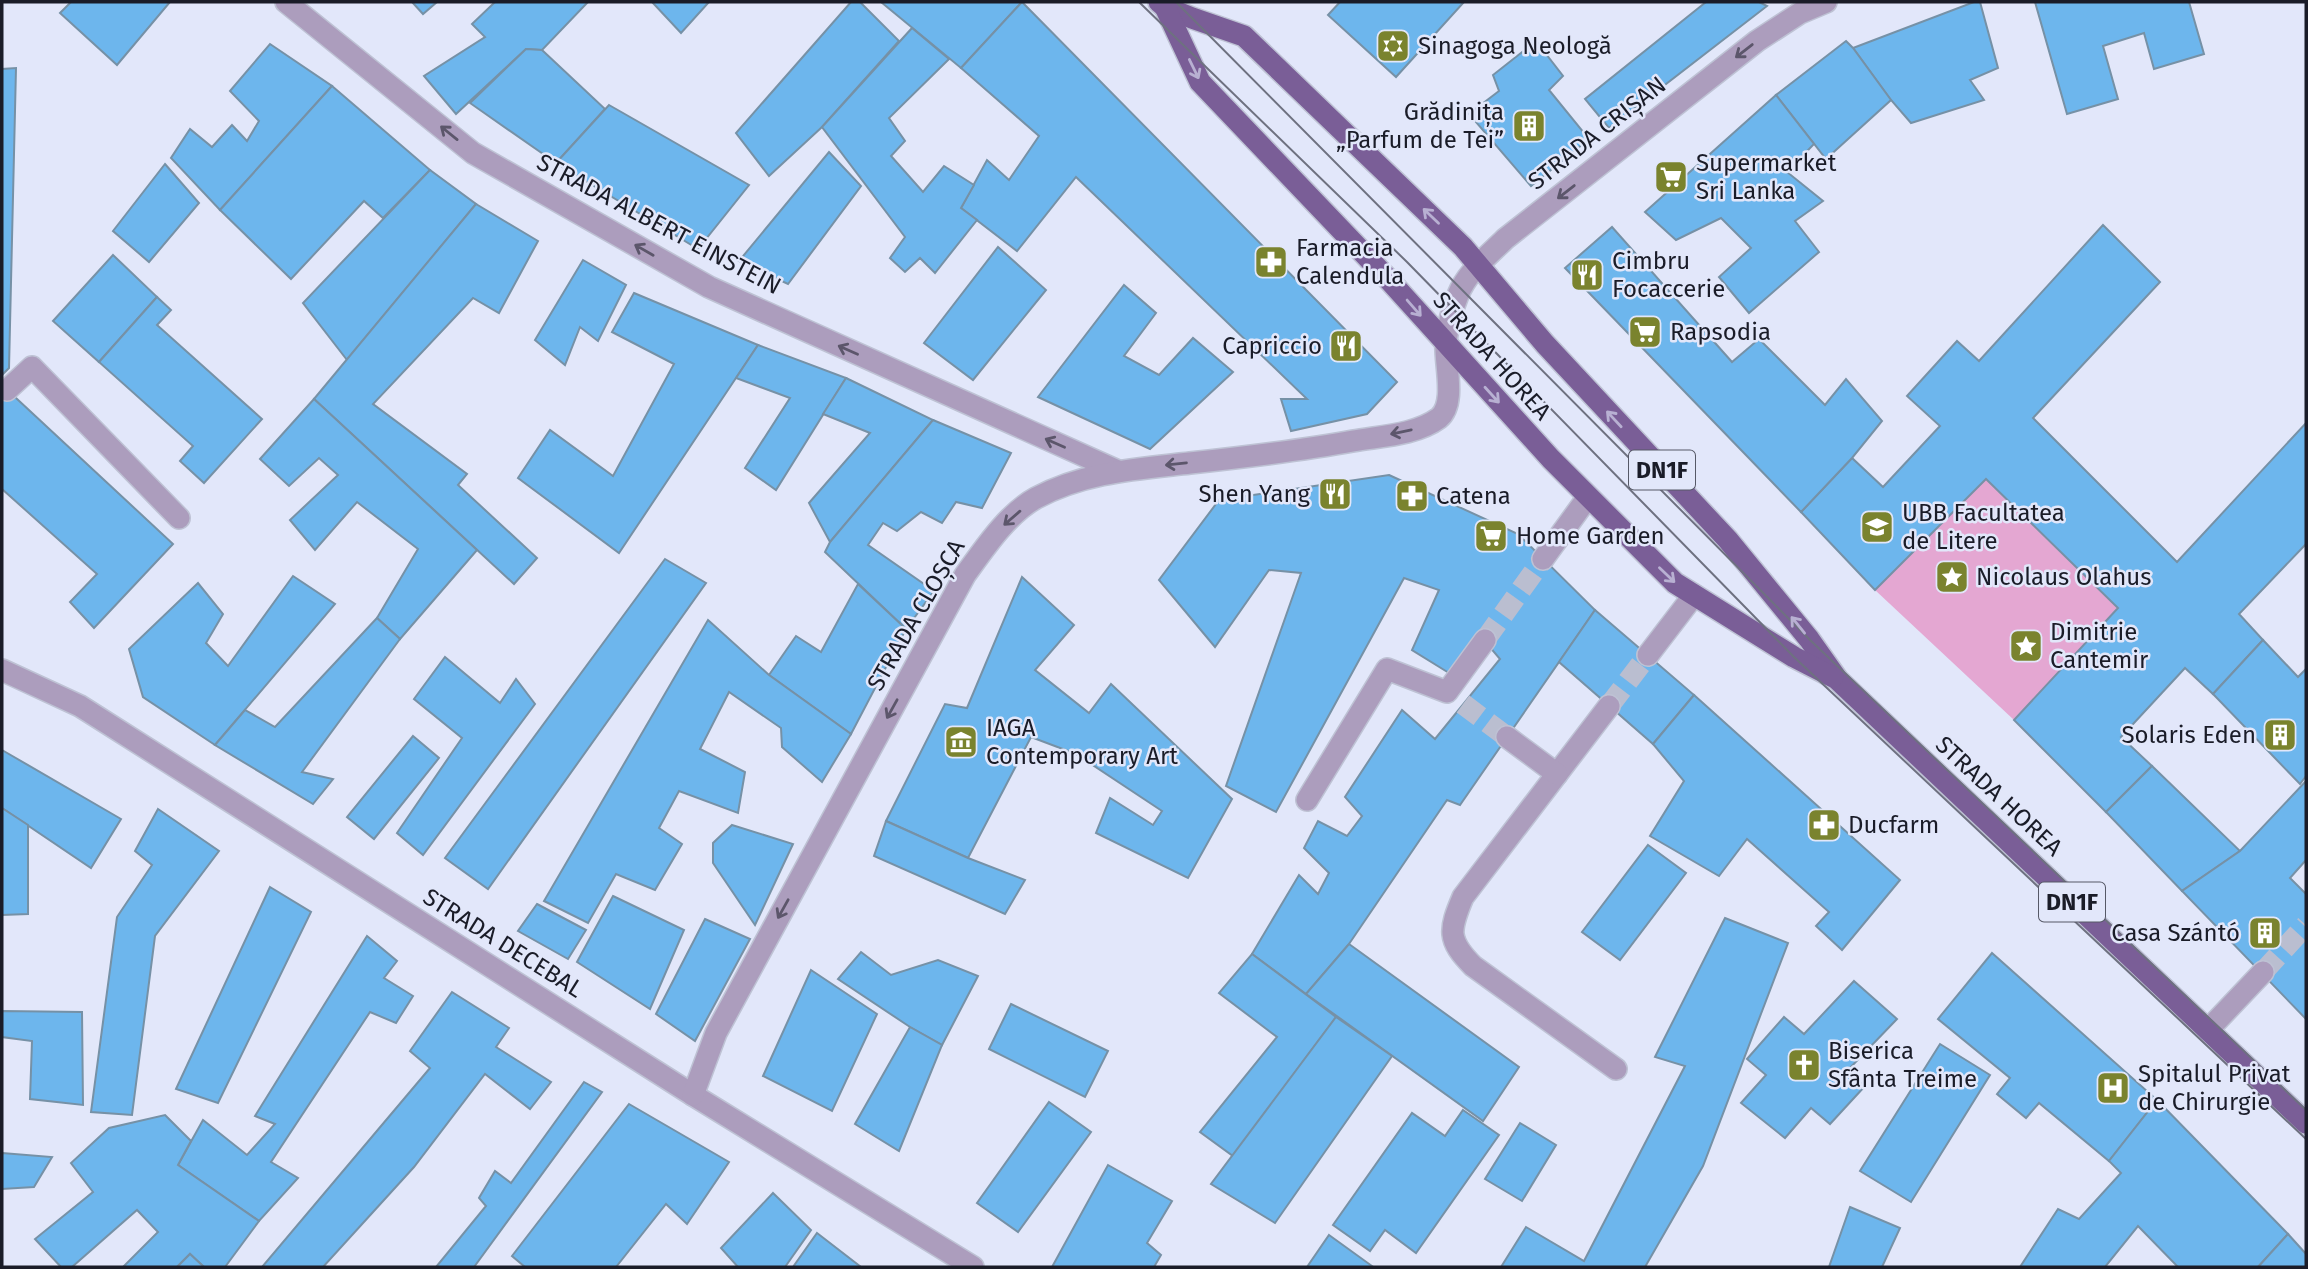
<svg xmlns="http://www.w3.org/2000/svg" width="2308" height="1269" viewBox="0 0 2308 1269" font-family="'Fira Sans',sans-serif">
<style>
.green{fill:#e4a7d2}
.building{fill:#6db6ed;stroke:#7691a6;stroke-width:2}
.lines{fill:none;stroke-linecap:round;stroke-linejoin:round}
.minor-tunnel{stroke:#babed0;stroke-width:21;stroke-dasharray:21 10;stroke-linecap:butt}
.minor-casing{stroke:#bec2d4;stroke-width:24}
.major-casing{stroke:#bec2d4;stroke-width:24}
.minor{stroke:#ac9dbd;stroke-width:21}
.major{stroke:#7a5e97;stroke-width:21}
.tram{stroke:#6e7180;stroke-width:2}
.oneway{stroke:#5c566b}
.oneway2{stroke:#b8b0d2}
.labels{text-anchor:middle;stroke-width:5;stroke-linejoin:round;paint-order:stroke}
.shield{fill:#e2e7fa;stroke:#565967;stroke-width:2}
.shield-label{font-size:23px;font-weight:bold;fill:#1a1c28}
.poi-label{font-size:24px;fill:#1a1c28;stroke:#e2e7fa;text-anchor:start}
.street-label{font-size:24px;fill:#1a1c28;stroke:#e2e7fa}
</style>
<rect width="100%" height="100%" fill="#e2e7fa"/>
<path class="green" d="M1986 479 2118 608 2014 720 1875 590Z"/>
<g class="building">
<path d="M71 2H170L117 65 60 13Z"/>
<path d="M412 2H437L423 14Z"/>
<path d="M495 2H588L542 50 526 49 456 114 424 76 485 37 472 24Z"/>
<path d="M652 2H709L681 33Z"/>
<path d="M851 2H860L899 41 822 127 769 176 736 133Z"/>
<path d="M881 2H1022L961 68Z"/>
<path d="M1022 2 1397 382 1367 414 1291 431 1281 399H1307L1076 177 1017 251 961 208 987 160 1009 180 1039 136 961 68Z"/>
<path d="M1340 2H1464L1396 77 1328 15Z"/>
<path d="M1706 2H1759L1767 6 1609 128 1585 99Z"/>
<path d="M1974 2H1980L1998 68 1970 80 1984 100 1911 123 1891 100 1853 48Z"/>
<path d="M2035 2H2189L2204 54 2154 69 2144 33 2103 46 2118 99 2067 114Z"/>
<path d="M912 28 949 59 889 118 905 141 891 156 923 192 944 166 974 185 961 208 977 220 935 273 920 258 905 272 890 258 905 237 822 127Z"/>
<path d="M1536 41 1563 76 1549 90 1589 139 1531 186 1469 114 1499 91 1493 75Z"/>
<path d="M1846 41 1853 48 1891 100 1826 159 1776 95Z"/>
<path d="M270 44 332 86 220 210 171 158 190 129 212 147 232 125 247 141 259 121 230 91Z"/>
<path d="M526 49 542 50 605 109 556 163 470 103Z"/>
<path d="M16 68 9 368 2 375V69Z"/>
<path d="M332 86 430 170 383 218 364 201 291 279 220 210Z"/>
<path d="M1776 95 1814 144 1787 172 1823 201 1795 221 1819 252 1749 313 1719 277 1751 248 1721 218 1676 240 1645 212Z"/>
<path d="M609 105 749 185 698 249 556 163Z"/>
<path d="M829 152 861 186 788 284 739 261Z"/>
<path d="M165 164 199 203 149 262 113 231Z"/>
<path d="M430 170 476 204 347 360 303 303Z"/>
<path d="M476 204 538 241 499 313 473 298 373 404 467 474 458 485 537 558 514 584 314 399Z"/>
<path d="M2103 225 2160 282 2033 418 2177 562 2306 423V544L2239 614 2263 640 2213 694 2185 668 2121 737 2152 766 2106 812 2014 720 2118 608 1986 479 1875 590 1801 512 1852 458 1883 487 1940 426 1907 396 1957 341 1979 361Z"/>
<path d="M1612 227 1732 362 1759 339 1825 405 1846 379 1882 421 1852 458 1801 512 1565 268Z"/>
<path d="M998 247 1046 290 973 380 924 343Z"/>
<path d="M113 255 157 297 99 362 53 321Z"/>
<path d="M583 260 626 285 598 341 580 327 565 365 535 340Z"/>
<path d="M1124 285 1156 313 1124 356 1159 375 1193 338 1233 372 1150 449 1038 397Z"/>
<path d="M634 293 758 345 619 553 518 478 550 430 613 476 674 364 612 332Z"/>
<path d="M157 297 171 310 157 325 262 419 204 483 180 461 193 446 99 362Z"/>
<path d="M758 345 846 378 776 490 745 468 790 398 736 378Z"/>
<path d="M846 378 933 420 830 542 809 503 870 433 823 414Z"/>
<path d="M2 385 173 544 94 628 70 602 97 574 2 489Z"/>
<path d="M314 399 477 550 400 639 377 618 418 549 357 502 315 550 290 520 338 475 319 458 289 486 260 459Z"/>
<path d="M933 420 1011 453 982 508 956 502 942 523 921 512 897 531 883 523 868 545 934 591 906 629 825 552 830 542Z"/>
<path d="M1389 475 1518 534 1595 610 1460 805 1447 800 1349 944 1306 994 1252 954 1299 875 1318 894 1329 873 1304 848 1318 821 1347 836 1362 816 1345 797 1402 710 1435 739 1500 659 1478 633 1449 673 1412 650 1439 590 1404 578 1276 812 1226 786 1301 573 1269 570 1215 647 1159 580 1219 500Z"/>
<path d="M665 559 706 583 488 889 445 858Z"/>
<path d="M293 576 335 604 215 745 143 697 129 649 198 583 223 614 206 643 228 666Z"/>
<path d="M1022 577 1074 625 1035 670 1089 713 1111 684 1232 799 1188 878 1096 833 1110 798 1153 825 1162 811 1076 754 1031 737 968 858 886 821 945 704 967 708Z"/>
<path d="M858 584 906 629 851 734 769 675 796 636 821 652Z"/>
<path d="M1595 610 1694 695 1653 744 1559 662Z"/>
<path d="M377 618 400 639 302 772 333 779 313 804 215 745 245 710 275 727Z"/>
<path d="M708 620 769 675 851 734 822 782 782 747 781 728 729 692 700 749 745 772 738 813 679 791 659 828 682 844 655 890 616 874 588 923 544 901Z"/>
<path d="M2263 640 2298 677 2306 669V776L2300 784 2213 694Z"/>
<path d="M445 657 500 703 516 679 535 704 423 855 397 833 462 738 414 699Z"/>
<path d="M1694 695 1900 880 1842 950 1816 926 1829 912 1747 839 1719 876 1650 836 1684 781 1653 744Z"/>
<path d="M413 736 439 758 374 839 347 817Z"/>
<path d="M2 750 121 819 91 868 2 808Z"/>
<path d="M2152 766 2240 851 2182 891 2106 812Z"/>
<path d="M2306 781V860L2290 878 2306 894V1019L2182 891 2240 851Z"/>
<path d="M2 808 28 825V914L2 915Z"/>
<path d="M158 809 219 851 155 936 132 1115 91 1112 117 917 152 865 135 851Z"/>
<path d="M886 821 968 858 1025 880 1005 914 874 856Z"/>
<path d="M732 825 793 844 755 925 713 863V843Z"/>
<path d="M1648 845 1686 873 1620 960 1582 932Z"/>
<path d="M270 887 311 912 218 1103 176 1089Z"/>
<path d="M613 896 684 930 650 1009 577 962Z"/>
<path d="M537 904 586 930 568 959 518 931Z"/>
<path d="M1725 918 1788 943 1703 1166 1645 1267H1501L1526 1227 1584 1261 1685 1066 1655 1057Z"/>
<path d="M705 919 750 939 695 1041 656 1014Z"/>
<path d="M367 936 397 961 384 978 413 996 396 1023 370 1012 271 1162 298 1178 259 1221 178 1165 203 1120 247 1155 275 1124 255 1116Z"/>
<path d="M1349 944 1519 1067 1483 1121 1306 994Z"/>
<path d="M861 952 891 975 938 960 978 976 942 1045 910 1027 838 979Z"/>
<path d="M1992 953 2157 1100 2109 1161 2039 1103 2026 1118 1997 1094 2010 1078 1938 1019Z"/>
<path d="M1252 954 1336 1017 1233 1156 1200 1132 1277 1037 1219 993Z"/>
<path d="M811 970 877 1014 832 1111 763 1076Z"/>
<path d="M1854 981 1897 1019 1847 1071 1865 1086 1830 1124 1811 1108 1785 1138 1741 1103 1766 1075 1747 1059 1784 1017 1804 1034Z"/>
<path d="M452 992 509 1028 496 1047 551 1082 530 1109 485 1074 414 1167 323 1267H262L430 1068 410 1051Z"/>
<path d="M1011 1004 1108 1051 1085 1097 989 1049Z"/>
<path d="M2 1011 82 1012 83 1105 30 1099 32 1041 2 1037Z"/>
<path d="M1336 1017 1392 1056 1275 1223 1211 1184Z"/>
<path d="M910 1027 942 1045 899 1151 855 1124Z"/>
<path d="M1940 1044 1990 1075 1911 1202 1860 1171Z"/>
<path d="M584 1082 602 1092 474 1267H436L486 1206 479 1198 495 1171 511 1183Z"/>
<path d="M2157 1100 2288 1234 2258 1267H2178L2138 1226 2105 1267H2020L2058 1209 2079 1219 2121 1173 2109 1161Z"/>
<path d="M1049 1102 1091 1132 1018 1232 977 1203Z"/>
<path d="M629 1104 729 1162 687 1224 666 1204 616 1267H525L512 1256Z"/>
<path d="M1463 1110 1499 1135 1416 1253 1385 1230 1370 1251 1333 1225 1412 1113 1445 1136Z"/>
<path d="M165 1115 191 1141 178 1165 259 1221 225 1267H204L190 1254 177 1267H123L158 1232 137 1210 72 1267H61L35 1239 93 1192 71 1163 109 1128Z"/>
<path d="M1520 1123 1556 1145 1522 1201 1485 1179Z"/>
<path d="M2 1153 52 1157 34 1187 2 1189Z"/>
<path d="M1108 1165 1172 1201 1147 1243 1161 1255 1154 1267H1052Z"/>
<path d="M773 1193 811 1230 785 1267H738L721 1248Z"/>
<path d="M1850 1207 1900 1228 1882 1267H1829Z"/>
<path d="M817 1233 861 1267H793Z"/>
<path d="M2288 1234 2306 1254V1267H2258Z"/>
<path d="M1329 1235 1372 1266 1371 1267H1307Z"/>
<path d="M190 1254 204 1267H177Z"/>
</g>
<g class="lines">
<g class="minor-tunnel">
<path d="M1485 640 1543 559"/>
<path d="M1463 704 1507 737"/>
<path d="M1609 706 1648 655"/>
<path d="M2263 972 2306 925"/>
</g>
<defs>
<g id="minor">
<path d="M286 2 473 153 709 287 1118 471"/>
<path d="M7 390 32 367 179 518"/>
<path d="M1543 559 1588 497"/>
<path d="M1648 655 1694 595"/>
<path d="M2 670 80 706 693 1095 973 1267"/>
<path d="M1609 706 1463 897C1449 930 1447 940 1473 966L1616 1069"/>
<path d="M1507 737 1557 774"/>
<path d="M1307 800 1387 669 1447 692 1485 640"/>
<path d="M2208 1030 2263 972"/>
<path d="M693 1095 716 1033 965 575C984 549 1007 514 1036 498 1084 472 1137 469 1190 463 1245 457 1299 451 1353 441 1381 436 1416 435 1439 418 1457 403 1444 362 1446 341 1448 325 1452 310 1458 295 1467 272 1488 256 1505 239L1757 41 1800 13 1826 2"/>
</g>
<g id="major">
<path d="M1159 2 1165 7 1192 18 1244 36 1463 247 1545 344 1728 540 1809 639 1838 680 2306 1123"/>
<path d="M1165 7 1200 82 1389 280 1551 459 1675 583 1794 657 1833 677"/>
</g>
</defs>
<use href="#minor" class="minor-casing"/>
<use href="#major" class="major-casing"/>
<use href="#minor" class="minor"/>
<use href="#major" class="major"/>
<g class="tram">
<path d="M1139 2 1407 262 1794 657 2306 1139"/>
<path d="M1176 2 1809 639 2306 1110"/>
</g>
</g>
<defs><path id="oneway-shaft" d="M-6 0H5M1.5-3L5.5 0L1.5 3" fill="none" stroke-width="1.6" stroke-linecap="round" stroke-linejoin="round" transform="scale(1.75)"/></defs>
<g class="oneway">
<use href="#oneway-shaft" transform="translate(1744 51) rotate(142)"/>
<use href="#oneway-shaft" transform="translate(449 133) rotate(-141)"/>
<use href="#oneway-shaft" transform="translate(1566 192) rotate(142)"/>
<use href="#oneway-shaft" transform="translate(644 250) rotate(-150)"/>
<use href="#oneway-shaft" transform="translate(848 350) rotate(-156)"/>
<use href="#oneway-shaft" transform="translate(1401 432) rotate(168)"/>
<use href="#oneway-shaft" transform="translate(1055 443) rotate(-156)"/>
<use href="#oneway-shaft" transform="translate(1176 464) rotate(174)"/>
<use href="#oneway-shaft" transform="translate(1012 518) rotate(139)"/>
<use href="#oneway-shaft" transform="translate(892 709) rotate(119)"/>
<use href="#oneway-shaft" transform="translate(783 909) rotate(119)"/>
</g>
<g class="oneway2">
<use href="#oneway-shaft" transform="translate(1194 69) rotate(64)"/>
<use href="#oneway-shaft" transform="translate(1431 216) rotate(-136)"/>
<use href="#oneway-shaft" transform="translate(1414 308) rotate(49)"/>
<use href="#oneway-shaft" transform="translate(1492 395) rotate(48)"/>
<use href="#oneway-shaft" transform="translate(1614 419) rotate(-133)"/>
<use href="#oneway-shaft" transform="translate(1667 575) rotate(44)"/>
<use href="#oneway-shaft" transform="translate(1798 625) rotate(-129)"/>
</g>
<defs>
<symbol id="synagogue-square" viewBox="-11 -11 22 22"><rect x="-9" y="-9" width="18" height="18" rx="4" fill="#7a832e" stroke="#e2e7fa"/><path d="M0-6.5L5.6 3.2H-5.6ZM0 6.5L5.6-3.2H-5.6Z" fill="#fff"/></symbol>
<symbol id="building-square" viewBox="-11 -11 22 22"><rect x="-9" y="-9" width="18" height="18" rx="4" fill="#7a832e" stroke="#e2e7fa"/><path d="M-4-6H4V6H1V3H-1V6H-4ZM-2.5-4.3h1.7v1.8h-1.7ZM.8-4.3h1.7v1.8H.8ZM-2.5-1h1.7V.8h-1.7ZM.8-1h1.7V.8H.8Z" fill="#fff"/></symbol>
<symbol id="supermarket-square" viewBox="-11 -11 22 22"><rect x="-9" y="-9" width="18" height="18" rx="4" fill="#7a832e" stroke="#e2e7fa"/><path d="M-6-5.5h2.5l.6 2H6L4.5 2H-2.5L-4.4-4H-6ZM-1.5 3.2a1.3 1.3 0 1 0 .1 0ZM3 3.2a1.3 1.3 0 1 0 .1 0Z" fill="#fff"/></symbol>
<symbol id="pharmacy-square" viewBox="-11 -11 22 22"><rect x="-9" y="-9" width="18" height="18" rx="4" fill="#7a832e" stroke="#e2e7fa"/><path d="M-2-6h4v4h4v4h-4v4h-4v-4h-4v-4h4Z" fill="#fff"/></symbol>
<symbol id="restaurant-square" viewBox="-11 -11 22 22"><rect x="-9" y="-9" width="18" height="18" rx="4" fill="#7a832e" stroke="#e2e7fa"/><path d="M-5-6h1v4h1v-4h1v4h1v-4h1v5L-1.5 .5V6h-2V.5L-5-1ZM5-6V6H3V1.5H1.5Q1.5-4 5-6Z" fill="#fff"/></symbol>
<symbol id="university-square" viewBox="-11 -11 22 22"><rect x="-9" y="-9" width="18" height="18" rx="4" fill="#7a832e" stroke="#e2e7fa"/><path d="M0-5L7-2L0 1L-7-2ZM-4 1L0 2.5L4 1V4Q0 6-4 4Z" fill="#fff"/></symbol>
<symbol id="sight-square" viewBox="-11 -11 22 22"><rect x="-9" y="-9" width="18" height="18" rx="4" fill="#7a832e" stroke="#e2e7fa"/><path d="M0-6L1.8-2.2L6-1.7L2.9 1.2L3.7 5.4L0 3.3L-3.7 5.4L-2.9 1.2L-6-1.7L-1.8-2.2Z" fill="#fff"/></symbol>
<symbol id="museum-square" viewBox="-11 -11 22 22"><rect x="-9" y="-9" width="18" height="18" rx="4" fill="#7a832e" stroke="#e2e7fa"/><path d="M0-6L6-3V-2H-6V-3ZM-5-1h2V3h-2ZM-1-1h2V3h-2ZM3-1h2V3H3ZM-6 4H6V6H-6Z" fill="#fff"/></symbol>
<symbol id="church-square" viewBox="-11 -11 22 22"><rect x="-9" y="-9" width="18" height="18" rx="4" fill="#7a832e" stroke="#e2e7fa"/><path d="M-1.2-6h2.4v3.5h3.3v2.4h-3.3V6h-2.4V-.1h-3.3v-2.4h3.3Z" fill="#fff"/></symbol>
<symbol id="hospital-square" viewBox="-11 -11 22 22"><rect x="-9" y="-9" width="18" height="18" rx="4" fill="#7a832e" stroke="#e2e7fa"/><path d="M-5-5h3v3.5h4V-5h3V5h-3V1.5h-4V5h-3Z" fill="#fff"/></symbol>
</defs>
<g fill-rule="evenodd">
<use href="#synagogue-square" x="1374" y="27" width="38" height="38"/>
<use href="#building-square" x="1510" y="107" width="38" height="38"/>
<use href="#supermarket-square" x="1652" y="158" width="38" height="38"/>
<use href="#pharmacy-square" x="1252" y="243" width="38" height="38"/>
<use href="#restaurant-square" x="1568" y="256" width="38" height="38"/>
<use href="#supermarket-square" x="1626" y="313" width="38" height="38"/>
<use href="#restaurant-square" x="1327" y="327" width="38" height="38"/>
<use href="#restaurant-square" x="1316" y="475" width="38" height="38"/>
<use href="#pharmacy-square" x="1393" y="477" width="38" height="38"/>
<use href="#university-square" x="1858" y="508" width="38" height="38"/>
<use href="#supermarket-square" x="1472" y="517" width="38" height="38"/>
<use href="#sight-square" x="1933" y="558" width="38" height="38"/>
<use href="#sight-square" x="2007" y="627" width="38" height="38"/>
<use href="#building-square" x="2261" y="716" width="38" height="38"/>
<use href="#museum-square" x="942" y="723" width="38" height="38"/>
<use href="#pharmacy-square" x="1805" y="806" width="38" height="38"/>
<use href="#building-square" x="2246" y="914" width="38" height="38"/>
<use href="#church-square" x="1785" y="1046" width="38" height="38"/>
<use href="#hospital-square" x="2094" y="1069" width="38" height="38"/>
</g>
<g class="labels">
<g class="shield">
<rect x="1629" y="450.5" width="66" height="39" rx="5"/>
<rect x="2039" y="882.5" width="66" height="39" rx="5"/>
</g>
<g class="shield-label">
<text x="1662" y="478">DN1F</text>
<text x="2072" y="910">DN1F</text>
</g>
<g class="poi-label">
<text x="1418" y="54">Sinagoga Neologă</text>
<text x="1504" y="120" text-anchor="end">Grădinița<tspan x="1504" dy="28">„Parfum de Tei”</tspan></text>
<text x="1696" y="171">Supermarket<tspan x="1696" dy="28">Sri Lanka</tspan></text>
<text x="1296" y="256">Farmacia<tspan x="1296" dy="28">Calendula</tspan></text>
<text x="1612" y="269">Cimbru<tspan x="1612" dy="28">Focaccerie</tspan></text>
<text x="1670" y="340">Rapsodia</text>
<text x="1322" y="354" text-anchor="end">Capriccio</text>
<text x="1310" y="502" text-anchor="end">Shen Yang</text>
<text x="1436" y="504">Catena</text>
<text x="1902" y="521">UBB Facultatea<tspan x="1902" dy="28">de Litere</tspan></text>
<text x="1516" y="544">Home Garden</text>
<text x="1976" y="585">Nicolaus Olahus</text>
<text x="2050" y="640">Dimitrie<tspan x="2050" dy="28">Cantemir</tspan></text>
<text x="986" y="736">IAGA<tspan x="986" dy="28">Contemporary Art</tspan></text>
<text x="2256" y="743" text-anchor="end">Solaris Eden</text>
<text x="1848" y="833">Ducfarm</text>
<text x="2240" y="941" text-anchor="end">Casa Szántó</text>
<text x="1828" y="1059">Biserica<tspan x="1828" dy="28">Sfânta Treime</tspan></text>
<text x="2138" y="1082">Spitalul Privat<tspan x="2138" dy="28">de Chirurgie</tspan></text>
</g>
<g class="street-label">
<text transform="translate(1597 133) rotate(-38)" y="8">STRADA CRIȘAN</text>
<text transform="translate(659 224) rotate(28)" y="8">STRADA ALBERT EINSTEIN</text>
<text transform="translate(1492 356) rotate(48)" y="8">STRADA HOREA</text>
<text transform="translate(916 615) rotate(-60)" y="8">STRADA CLOȘCA</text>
<text transform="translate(1999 796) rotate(43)" y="8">STRADA HOREA</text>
<text transform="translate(503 943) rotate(32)" y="8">STRADA DECEBAL</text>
</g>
</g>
<rect width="2308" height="1269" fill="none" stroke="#1a1c28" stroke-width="7"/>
</svg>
